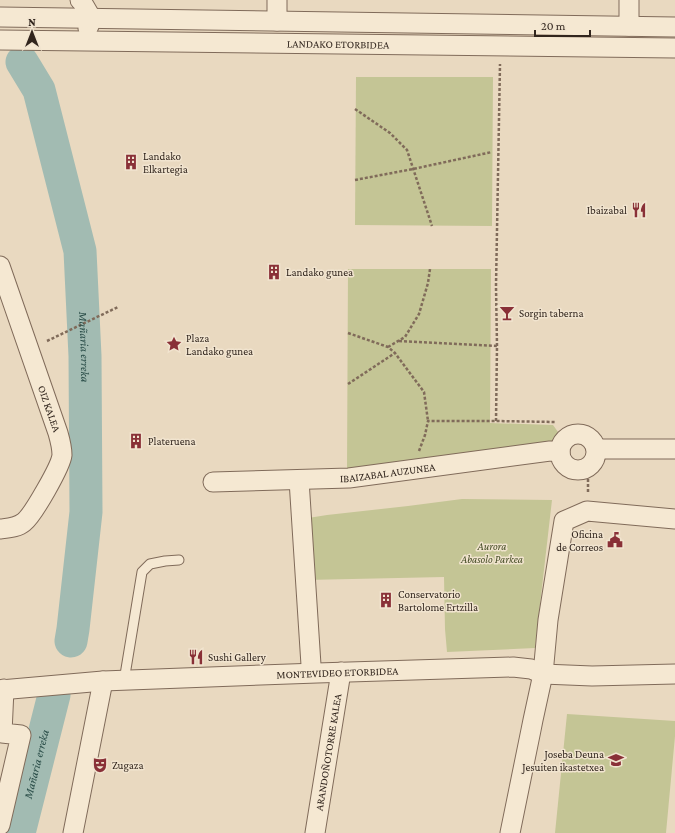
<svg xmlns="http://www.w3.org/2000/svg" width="675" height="833" viewBox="0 0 675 833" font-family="'Crimson Pro',serif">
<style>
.green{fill:#c4c595}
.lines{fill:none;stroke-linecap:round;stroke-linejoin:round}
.river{stroke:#a2bbb2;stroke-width:33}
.lane-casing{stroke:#806b5a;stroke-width:11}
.street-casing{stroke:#806b5a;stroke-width:21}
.path{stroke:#806b5a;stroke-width:2.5;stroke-dasharray:3 2;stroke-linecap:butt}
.lane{stroke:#f5e8d2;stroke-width:9}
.street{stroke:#f5e8d2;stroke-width:19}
.labels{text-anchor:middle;stroke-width:3;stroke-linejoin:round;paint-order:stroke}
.street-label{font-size:11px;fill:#31251d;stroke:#f1e4cf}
.poi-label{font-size:11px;fill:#31251d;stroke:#f1e4cf;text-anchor:start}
.park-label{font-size:11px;font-style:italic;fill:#454c25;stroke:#f1e4cf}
.water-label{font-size:12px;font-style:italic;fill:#2d504b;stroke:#f1e4cf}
</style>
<rect width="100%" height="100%" fill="#e9d9c0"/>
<g class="green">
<path d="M356 77H493L492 226 355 225Z"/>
<path d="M348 269H491L490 423 553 425 558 432 549 446 347 469Z"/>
<path d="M462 499 552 500 535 648 447 652 445 629 444 577 306 580 302 519 327 515 408 506Z"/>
<path d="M567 714 675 721V736L666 833H555Z"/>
</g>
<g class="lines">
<g class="river">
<path id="s1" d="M22 62 39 90 80 251 85 356 86 512 73 629 71 641"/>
<path id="s2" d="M19 833 54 695"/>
</g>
<defs>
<path id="lane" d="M124 681 142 572 150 564 165 561 179 560"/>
<g id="street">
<path d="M80 0 82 2 92 19 88 28"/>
<path d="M277 0V21"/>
<path d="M0 17 675 27"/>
<path d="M629 26V0"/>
<path id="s3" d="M0 40 675 48"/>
<path id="s4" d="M0 266 58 433C60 440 62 447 62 455 61 466 33 515 24 522 17 528 8 528 0 529"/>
<circle cx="578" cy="452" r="18"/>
<path d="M596 449H675"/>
<path d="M299 480 311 665"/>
<path id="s5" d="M213 482 349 478 550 451 560 452"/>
<path id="s6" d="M0 690 103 681 317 673 513 667 531 669 543 674 592 676 675 674"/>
<path d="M0 825 21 735 2 733 4 689"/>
<path d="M73 833 103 681"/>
<path id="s7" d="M315 833 341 672"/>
<path d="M510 833 531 730 533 720 543 674 548 620 564 521 587 511 675 519"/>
</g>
</defs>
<use href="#lane" class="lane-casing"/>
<use href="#street" class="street-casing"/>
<g class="path">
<path d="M355 109 390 133 407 150 432 226"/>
<path d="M355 180 413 169 492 152"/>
<path d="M348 333 388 347 395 353 424 392 428 421"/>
<path d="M47 341 118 307"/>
<path d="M399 341 497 346"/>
<path d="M388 347 405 337 419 314 428 283 430 269"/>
<path d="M348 384 395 353"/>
<path d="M496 421 497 346 496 286 500 64"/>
<path d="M419 451 425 435 428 421H496L555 422"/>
<path d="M588 492V479"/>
</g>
<use href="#lane" class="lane"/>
<use href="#street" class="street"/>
</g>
<defs>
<symbol id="building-bare" viewBox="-9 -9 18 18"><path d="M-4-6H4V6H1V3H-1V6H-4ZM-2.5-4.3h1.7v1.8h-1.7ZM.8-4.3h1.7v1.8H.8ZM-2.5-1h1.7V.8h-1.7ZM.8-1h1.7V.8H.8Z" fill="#893037" stroke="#f1e4cf" stroke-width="2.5" paint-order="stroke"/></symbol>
<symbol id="restaurant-bare" viewBox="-9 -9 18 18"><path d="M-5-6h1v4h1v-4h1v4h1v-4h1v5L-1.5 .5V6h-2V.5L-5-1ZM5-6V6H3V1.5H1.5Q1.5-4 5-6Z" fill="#893037" stroke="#f1e4cf" stroke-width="2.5" paint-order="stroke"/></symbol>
<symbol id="bar-bare" viewBox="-9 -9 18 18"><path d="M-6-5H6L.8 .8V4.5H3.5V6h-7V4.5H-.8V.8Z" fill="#893037" stroke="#f1e4cf" stroke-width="2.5" paint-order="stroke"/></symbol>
<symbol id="sight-bare" viewBox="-9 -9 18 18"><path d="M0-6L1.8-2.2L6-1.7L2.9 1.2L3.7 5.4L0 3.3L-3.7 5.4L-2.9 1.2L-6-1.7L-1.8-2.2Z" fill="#893037" stroke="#f1e4cf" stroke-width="2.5" paint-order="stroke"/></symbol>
<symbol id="civic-bare" viewBox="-9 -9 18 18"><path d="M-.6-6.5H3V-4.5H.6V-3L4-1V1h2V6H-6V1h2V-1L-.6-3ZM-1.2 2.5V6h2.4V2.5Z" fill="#893037" stroke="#f1e4cf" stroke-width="2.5" paint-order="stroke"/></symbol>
<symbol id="school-bare" viewBox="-9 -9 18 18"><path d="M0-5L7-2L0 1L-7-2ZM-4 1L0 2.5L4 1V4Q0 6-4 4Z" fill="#893037" stroke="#f1e4cf" stroke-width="2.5" paint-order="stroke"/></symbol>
<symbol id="theatre-bare" viewBox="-9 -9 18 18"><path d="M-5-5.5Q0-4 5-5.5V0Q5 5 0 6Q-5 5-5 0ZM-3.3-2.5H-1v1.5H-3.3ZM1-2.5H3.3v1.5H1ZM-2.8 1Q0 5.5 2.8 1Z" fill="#893037" stroke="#f1e4cf" stroke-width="2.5" paint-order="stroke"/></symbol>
</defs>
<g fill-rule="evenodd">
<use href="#building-bare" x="120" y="151" width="22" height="22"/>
<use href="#restaurant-bare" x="628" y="199" width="22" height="22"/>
<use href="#building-bare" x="263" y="261" width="22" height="22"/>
<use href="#bar-bare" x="496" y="302" width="22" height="22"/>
<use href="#sight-bare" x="163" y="333" width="22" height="22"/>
<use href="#building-bare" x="125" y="430" width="22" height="22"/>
<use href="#civic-bare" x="604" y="529" width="22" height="22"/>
<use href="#building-bare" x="375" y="589" width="22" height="22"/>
<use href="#restaurant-bare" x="185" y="646" width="22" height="22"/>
<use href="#school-bare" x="605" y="749" width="22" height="22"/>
<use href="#theatre-bare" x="89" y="754" width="22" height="22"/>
</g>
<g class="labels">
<g class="street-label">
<text dy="4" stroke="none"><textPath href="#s3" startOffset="338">LANDAKO ETORBIDEA</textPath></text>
<text dy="4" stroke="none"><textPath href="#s4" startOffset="151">OIZ KALEA</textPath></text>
<text dy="4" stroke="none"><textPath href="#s5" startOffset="175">IBAIZABAL AUZUNEA</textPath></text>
<text dy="4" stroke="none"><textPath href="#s6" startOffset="338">MONTEVIDEO ETORBIDEA</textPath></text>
<text dy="4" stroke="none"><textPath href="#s7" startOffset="82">ARANDOÑOTORRE KALEA</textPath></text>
</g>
<g class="poi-label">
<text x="143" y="160">Landako<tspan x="143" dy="13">Elkartegia</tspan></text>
<text x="627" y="214" text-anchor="end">Ibaizabal</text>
<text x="286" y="276">Landako gunea</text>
<text x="519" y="317">Sorgin taberna</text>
<text x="186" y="342">Plaza<tspan x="186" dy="13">Landako gunea</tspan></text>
<text x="148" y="445">Plateruena</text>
<text x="603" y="538" text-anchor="end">Oficina<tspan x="603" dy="13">de Correos</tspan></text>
<text x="398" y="598">Conservatorio<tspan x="398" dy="13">Bartolome Ertzilla</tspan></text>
<text x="208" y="661">Sushi Gallery</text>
<text x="604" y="758" text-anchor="end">Joseba Deuna<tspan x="604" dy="13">Jesuiten ikastetxea</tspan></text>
<text x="112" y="769">Zugaza</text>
</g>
<g class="park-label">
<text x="492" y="550">Aurora<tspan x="492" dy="13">Abasolo Parkea</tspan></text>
</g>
<g class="water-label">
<text dy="4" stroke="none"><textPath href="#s1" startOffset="295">Mañaria erreka</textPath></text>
<text dy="4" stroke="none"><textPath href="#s2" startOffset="71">Mañaria erreka</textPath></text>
</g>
</g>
<g transform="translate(32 32)" stroke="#f1e4cf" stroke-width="3" paint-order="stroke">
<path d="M0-3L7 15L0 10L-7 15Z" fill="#31251d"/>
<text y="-6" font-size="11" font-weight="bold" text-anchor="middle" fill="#31251d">N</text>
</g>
<path d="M535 30v6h55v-6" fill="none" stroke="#31251d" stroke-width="2"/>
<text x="541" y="30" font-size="12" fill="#31251d" stroke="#f1e4cf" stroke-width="3" paint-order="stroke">20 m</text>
</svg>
